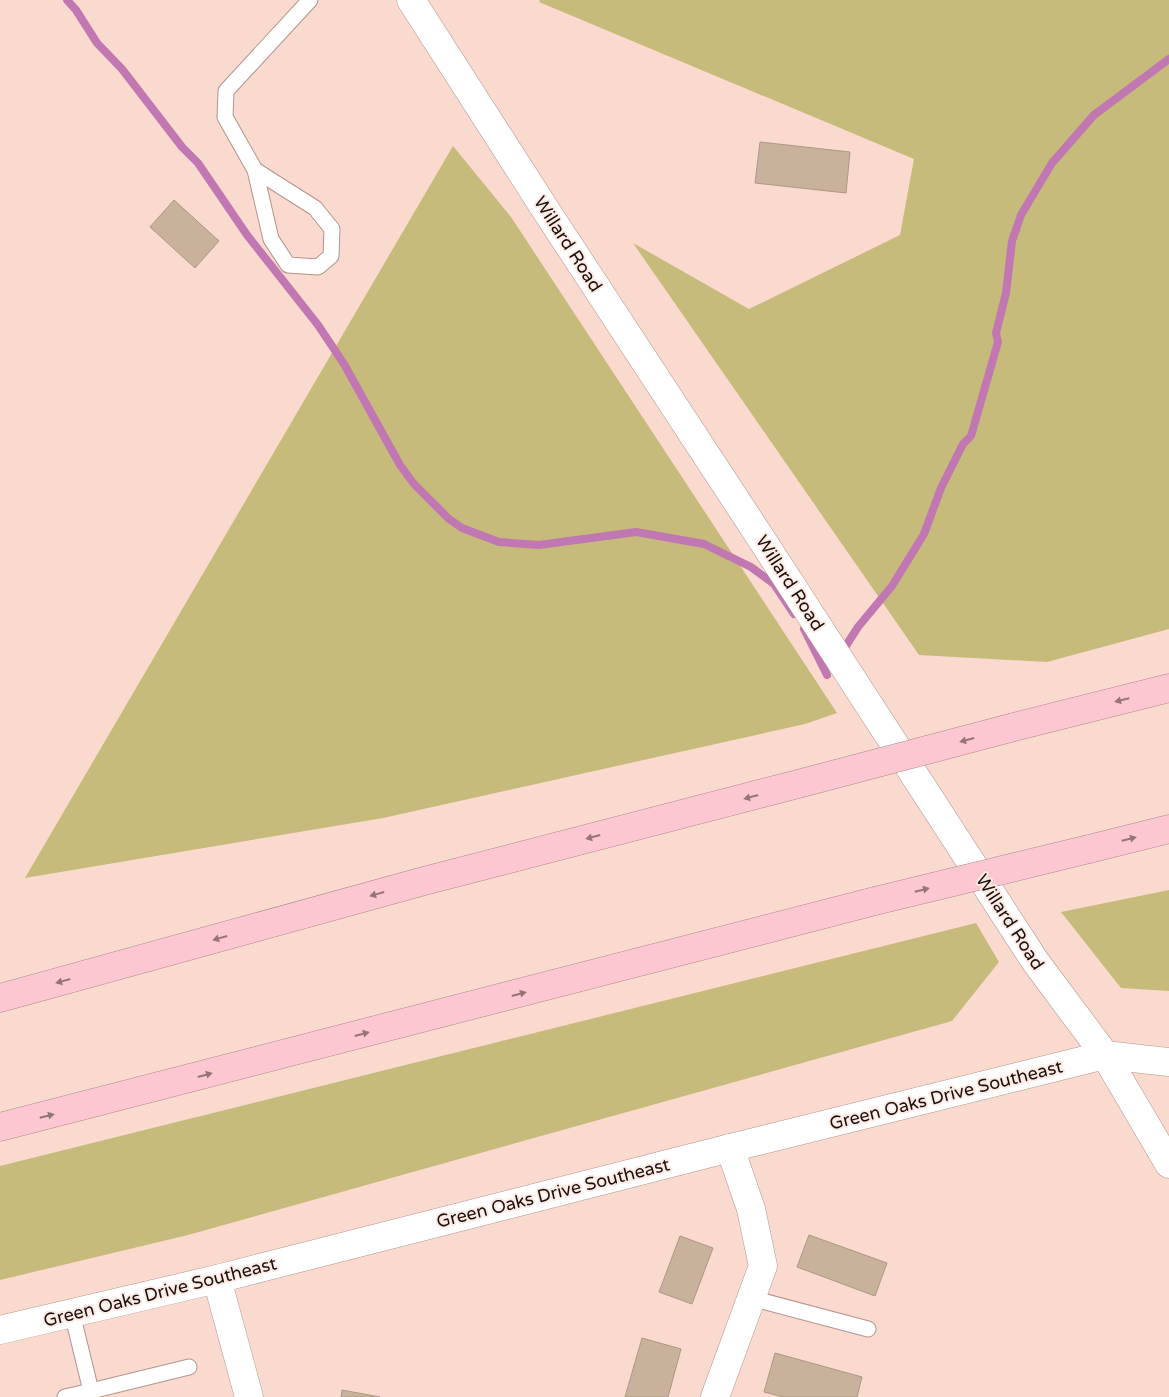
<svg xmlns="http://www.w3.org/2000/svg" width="1169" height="1397" viewBox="0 0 1169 1397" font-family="'Varela Round',sans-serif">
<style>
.green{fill:#c6bb7a}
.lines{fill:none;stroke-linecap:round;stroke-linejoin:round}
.stream{stroke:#c177b2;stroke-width:8}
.building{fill:#c8b29c;stroke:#ac9882}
.lane-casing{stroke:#b3948b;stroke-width:17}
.street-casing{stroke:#b3948b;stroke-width:29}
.highway-casing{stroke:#ad878c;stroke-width:29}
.lane{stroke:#fff;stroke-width:15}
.street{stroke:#fff;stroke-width:28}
.highway{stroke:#fcc7d1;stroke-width:28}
.highway-bridge-casing{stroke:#ad878c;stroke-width:29;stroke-linecap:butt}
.highway-bridge{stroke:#fcc7d1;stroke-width:28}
.oneway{fill:#967578}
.labels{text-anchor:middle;stroke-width:4;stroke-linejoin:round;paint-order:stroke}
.street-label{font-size:18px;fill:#1a100c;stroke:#feeae4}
</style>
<rect width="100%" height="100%" fill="#fad9cf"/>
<g class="green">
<path d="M540 0H1169V629L1047 662 919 655 633 243 749 309 900 235 914 159 539 2Z"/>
<path d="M453 146 511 217 837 713 805 724 383 818 25 878Z"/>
<path d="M1169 890V991L1121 988 1061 912Z"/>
<path d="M976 923 999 962 952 1021 188 1235 0 1280V1166Z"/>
</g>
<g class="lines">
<g class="stream">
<path d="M67 0 76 10 97 43 122 69 182 147 198 163 247 235 318 325 344 364 400 465 414 484 449 519 462 528 499 542 539 545 636 532 704 544 751 567 774 584 794 614"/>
<path d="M804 629 827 675"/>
<path d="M842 652 858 627 892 586 924 534 941 488 963 444 971 436 998 342 996 333 1006 293 1012 241 1021 215 1052 163 1094 115 1169 59"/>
</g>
</g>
<g class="building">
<path d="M760 142 850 152 846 193 755 183Z"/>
<path d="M174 200 219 241 195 268 150 227Z"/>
<path d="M809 1235 887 1263 875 1296 797 1267Z"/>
<path d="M680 1236 713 1248 692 1304 659 1292Z"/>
<path d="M642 1338 681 1349 668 1397H625Z"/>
<path d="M775 1353 862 1377 857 1397H783L764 1392Z"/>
<path d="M342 1390 380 1397H341Z"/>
</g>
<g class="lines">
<defs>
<g id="lane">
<path d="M255 170 315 208 332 229 331 256 318 267 288 265 271 239 255 170 225 117 226 91 310 0"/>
<path d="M751 1298 868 1329"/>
<path d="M91 1391 189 1367"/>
<path d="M65 1397 91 1391 72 1313"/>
</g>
<g id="street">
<path d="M411 0 547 212 764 543 1035 961 1105 1055 1169 1164"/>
<path d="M217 1279 249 1397"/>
<path d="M0 1330 217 1279 730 1148 1105 1055 1169 1062"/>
<path d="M715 1397 763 1266 751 1209 730 1148"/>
</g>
<g id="highway">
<path d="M1014 727 1169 688"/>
<path d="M1089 849 1169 829"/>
<path d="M0 998 424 881 798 784"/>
<path d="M0 1127 875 901"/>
</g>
</defs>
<use href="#lane" class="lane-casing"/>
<use href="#street" class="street-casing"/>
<use href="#highway" class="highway-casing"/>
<use href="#lane" class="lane"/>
<use href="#street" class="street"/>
<use href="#highway" class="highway"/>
<defs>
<g id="highway-bridge">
<path d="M798 784 1014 727"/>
<path d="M875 901 1089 849"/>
</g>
</defs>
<use href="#highway-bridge" class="highway-bridge-casing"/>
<use href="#highway-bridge" class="highway-bridge"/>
</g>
<defs><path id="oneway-solid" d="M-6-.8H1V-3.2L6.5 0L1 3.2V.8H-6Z" transform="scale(1.25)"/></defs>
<g class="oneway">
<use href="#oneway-solid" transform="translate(1122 700) rotate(166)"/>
<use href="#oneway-solid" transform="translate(967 740) rotate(165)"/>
<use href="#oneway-solid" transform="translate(751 797) rotate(165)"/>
<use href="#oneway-solid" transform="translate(593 837) rotate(165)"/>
<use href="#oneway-solid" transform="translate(1129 839) rotate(-14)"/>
<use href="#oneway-solid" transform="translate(922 890) rotate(-14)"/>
<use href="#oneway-solid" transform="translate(377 894) rotate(164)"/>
<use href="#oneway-solid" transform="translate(220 938) rotate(164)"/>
<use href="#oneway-solid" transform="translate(63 981) rotate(164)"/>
<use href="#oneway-solid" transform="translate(519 994) rotate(-15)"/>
<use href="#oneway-solid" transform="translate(362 1034) rotate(-15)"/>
<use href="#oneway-solid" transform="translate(205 1075) rotate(-15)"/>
<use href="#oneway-solid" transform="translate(47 1116) rotate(-14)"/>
</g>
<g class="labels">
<g class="street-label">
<text transform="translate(568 244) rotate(57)" y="6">Willard Road</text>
<text transform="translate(790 583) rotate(57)" y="6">Willard Road</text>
<text transform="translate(1010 922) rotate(57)" y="6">Willard Road</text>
<text transform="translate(946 1095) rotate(-14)" y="6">Green Oaks Drive Southeast</text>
<text transform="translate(553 1193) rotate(-14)" y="6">Green Oaks Drive Southeast</text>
<text transform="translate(160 1292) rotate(-14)" y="6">Green Oaks Drive Southeast</text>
</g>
</g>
</svg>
